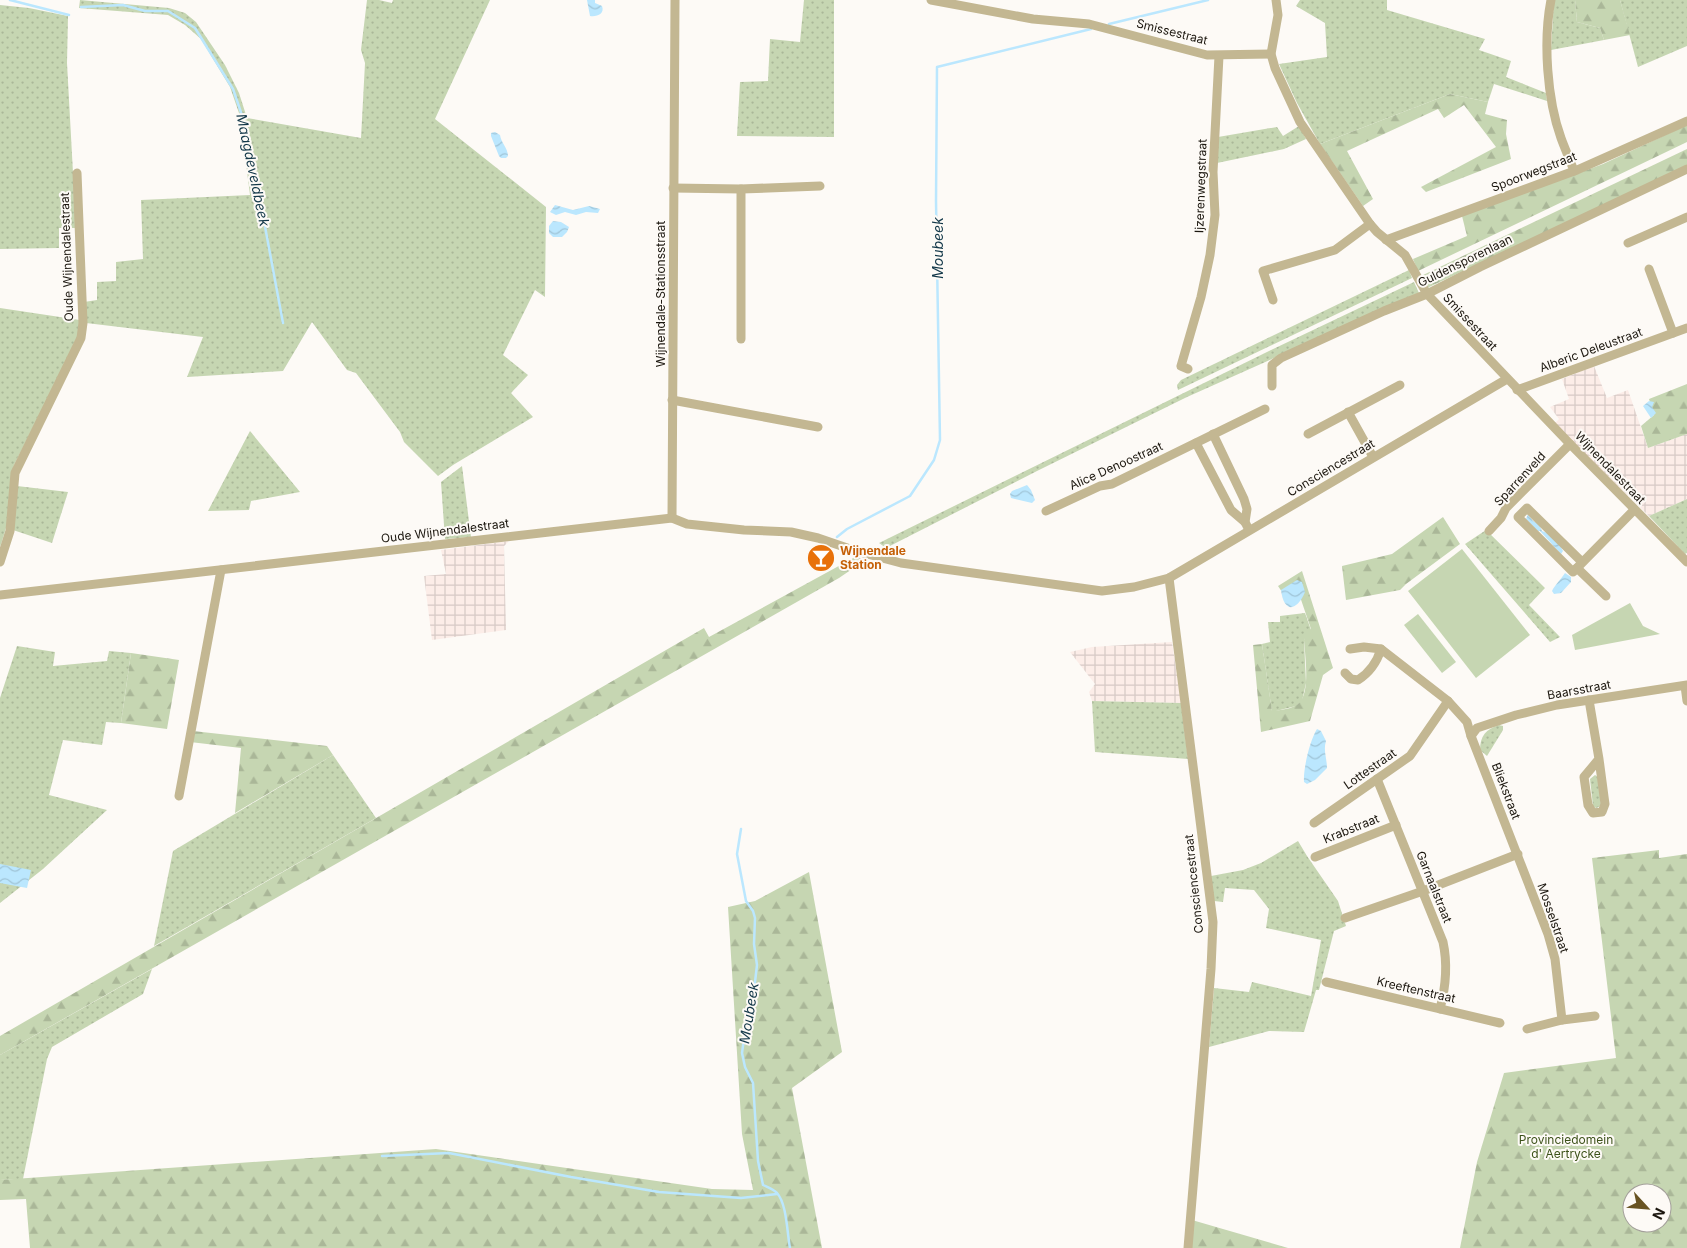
<svg xmlns="http://www.w3.org/2000/svg" width="1687" height="1248" viewBox="0 0 1687 1248" font-family="Inter,sans-serif">
<style>
.industrial{fill:url(#industrial-grid)}
.grass{fill:url(#grass-dots)}
.forest{fill:url(#forest-firs);fill-rule:evenodd}
.park{fill:#c6d6b2}
.water{fill:url(#water-waves)}
.lines{fill:none;stroke-linecap:round;stroke-linejoin:round}
.stream{stroke:#bbe7fe;stroke-width:2.5}
.minor{stroke:#c3b792;stroke-width:9}
.labels{text-anchor:middle;stroke-width:4;stroke-linejoin:round;paint-order:stroke}
.street-label{font-size:12px;fill:#1c170f;stroke:#fdfaf6}
.food-label{font-size:12px;font-weight:bold;fill:#c56008;stroke:#fdfaf6;text-anchor:start}
.park-label{font-size:12px;fill:#3d521a;stroke:#fdfaf6}
.water-label{font-size:14px;font-style:italic;fill:#133849;stroke:#fdfaf6}
</style>
<defs>
<pattern id="industrial-grid" width="8" height="8" patternUnits="userSpaceOnUse" patternTransform="scale(1.25)"><rect width="8" height="8" fill="#fcede8"/><path d="M0 4h8M4 0v8" fill="none" stroke="#d7cac6"/></pattern>
<pattern id="grass-dots" width="8" height="8" patternUnits="userSpaceOnUse" patternTransform="scale(1.25)"><rect width="8" height="8" fill="#c6d6b2"/><path d="M2 2h.1M6 6h.1" fill="none" stroke="#aab798" stroke-width="1.8" stroke-linecap="round"/></pattern>
<pattern id="forest-firs" width="22" height="20" patternUnits="userSpaceOnUse" patternTransform="scale(1.25)"><rect width="22" height="20" fill="#c6d6b2"/><path d="M5 1l3.5 6h-7zM16 11l3.5 6h-7z" fill="#aab798"/></pattern>
<pattern id="water-waves" width="16" height="10" patternUnits="userSpaceOnUse" patternTransform="scale(1.25)"><rect width="16" height="10" fill="#bbe7fe"/><path d="M0 5q4-4 8 0t8 0" fill="none" stroke="#a0c5d8"/></pattern>
</defs>
<rect width="100%" height="100%" fill="#fdfaf6"/>
<g class="industrial">
<path d="M1594 366 1607 398 1628 390 1648 448 1687 434V499L1649 516 1554 424 1559 419 1550 407 1569 399 1562 379Z"/>
<path d="M509 541 504 546 506 630 432 640 424 576 446 574 441 550Z"/>
<path d="M1172 642 1181 703 1092 701 1089 692 1095 684 1070 652 1092 647Z"/>
</g>
<g class="grass">
<path d="M80 0 169 8 185 13 196 22 225 65 239 93 247 118 361 138 365 63 361 50 367 0H379L392 3 393 0H490L435 119 546 207 545 297 535 290 503 355 528 375 511 393 533 417 453 465 438 476 404 442 400 432 356 373 347 370 312 322 283 371 187 377 203 337 86 323 84 302 97 300V282L116 281V262L143 259 141 200 250 195 240 116 230 87 201 39 185 25 168 15 79 8Z"/>
<path d="M804 0H834V137L737 136 740 82 768 81 770 39 800 42Z"/>
<path d="M1300 0H1387V10L1485 39 1479 50 1511 61 1506 77 1546 93 1547 101 1494 84 1488 102 1450 94 1320 144 1297 103 1279 64 1327 57 1325 23 1296 6Z"/>
<path d="M1554 0H1575L1577 22 1600 28 1604 40 1551 50Z"/>
<path d="M1620 0H1687V46L1638 67Z"/>
<path d="M0 5 29 8 68 16 67 63 76 228H59V248L0 249Z"/>
<path d="M1299 126 1306 139 1284 149 1217 163 1218 137 1277 127 1283 136Z"/>
<path d="M1409 270 1412 278 1178 390 1177 385 1181 380Z"/>
<path d="M1414 282 1419 293 1187 397 1037 471 886 548 879 543 1269 351Z"/>
<path d="M0 308 80 320 77 341 14 465C9 483 10 501 8 520 6 529 3 538 0 547Z"/>
<path d="M250 431 300 492 251 501 249 510 208 511Z"/>
<path d="M462 466 471 537 445 539 441 482Z"/>
<path d="M17 486 68 492 52 543 13 530Z"/>
<path d="M1687 499V553L1685 554 1649 516Z"/>
<path d="M1486 530 1545 588 1529 605 1560 637 1550 642 1465 544Z"/>
<path d="M1305 613 1311 630 1304 640 1306 683 1302 701 1296 706 1272 712 1262 644 1270 642 1268 622H1280V616Z"/>
<path d="M17 646 55 652 53 666 107 661 109 651 131 653 121 723 106 722 102 745 63 740 49 795 107 810 43 869 0 903V698Z"/>
<path d="M1092 701 1181 703 1188 759 1095 752Z"/>
<path d="M1499 725 1503 726V730L1487 756 1480 750C1480 736 1486 729 1499 725Z"/>
<path d="M333 755 376 818 154 946 173 851Z"/>
<path d="M1595 775 1598 777 1601 804 1599 807 1596 808 1593 806 1590 779Z"/>
<path d="M1298 841 1307 856 1338 901 1346 926 1334 931 1319 990H1316L1304 1032 1269 1031 1209 1047 1214 988 1249 992 1252 982 1311 996 1321 940 1266 928 1269 909 1254 890 1225 888 1223 902 1214 901 1211 876 1243 870 1261 863Z"/>
<path d="M152 969 143 994 52 1047 47 1059 23 1179 0 1180V1055Z"/>
</g>
<g class="forest">
<path d="M1575 0H1620L1630 35 1604 40 1600 28 1577 22Z"/>
<path d="M1450 94 1488 102 1485 114 1507 120 1506 134 1511 159 1426 192 1421 187 1496 147 1464 105 1444 118 1438 109 1347 151 1373 199 1363 206 1320 144Z"/>
<path d="M1687 125V142L1418 271 1413 259 1467 236 1462 216 1603 164Z"/>
<path d="M1687 149V166L1427 288 1421 276Z"/>
<path d="M1687 384V434L1648 448 1641 426 1654 415 1649 399Z"/>
<path d="M1443 517 1460 544 1406 584 1400 590 1346 600 1342 566 1392 554Z"/>
<path d="M857 556 864 561 839 578 0 1055V1036L704 628 709 637Z"/>
<path d="M1302 571 1333 668 1323 675 1310 721 1261 732 1253 645 1262 644 1272 711C1280 710 1292 709 1298 704 1311 694 1305 655 1304 640L1306 633 1311 629 1295 582 1282 592 1278 586Z"/>
<path d="M131 653 179 660 167 729 121 723Z"/>
<path d="M193 731 327 746 333 755 235 813 241 748 190 742Z"/>
<path d="M1659 850V858L1687 854V1248H1460L1477 1162 1504 1073 1616 1058 1592 858ZM1632 1193H1662V1223H1632Z"/>
<path d="M809 872 842 1052 792 1088 822 1248H30L26 1199 0 1200V1180L436 1149 712 1189 753 1190 742 1134 728 907 755 901Z"/>
<path d="M1192 1220 1288 1248H1191Z"/>
</g>
<g class="park">
<path d="M1462 549 1530 635 1476 678 1408 591Z"/>
<path d="M1630 603 1643 626 1660 634 1575 650 1572 635Z"/>
<path d="M1418 614 1456 662 1442 673 1404 625Z"/>
</g>
<g class="water">
<path d="M587 0H595V3L602 6C605 14 597 17 590 16Z"/>
<path d="M495 132 500 135C501 143 508 148 508 156L506 158H501L499 156 491 136V133Z"/>
<path d="M555 205 573 210 589 206 600 209 598 213 586 212 576 215 565 212 556 215 550 212Z"/>
<path d="M553 221 561 222 569 227 567 232 562 237H553L549 233V226Z"/>
<path d="M1649 401 1654 402 1652 407 1656 413 1651 418 1643 406Z"/>
<path d="M1027 485 1031 490 1035 500 1032 503 1011 498 1010 494 1012 491Z"/>
<path d="M1528 514 1533 521 1539 524 1542 531C1551 534 1559 542 1563 551L1561 554 1540 531H1538L1526 519Z"/>
<path d="M1565 573 1571 577V582L1561 593 1554 594 1552 591C1554 586 1561 579 1565 573Z"/>
<path d="M1297 580 1302 582 1305 592C1297 611 1284 614 1281 590Z"/>
<path d="M1317 729 1321 731 1326 741C1323 750 1327 759 1327 768L1315 780 1307 784 1304 782C1303 769 1310 740 1317 729Z"/>
<path d="M0 864 31 870 27 888 0 883Z"/>
</g>
<g class="lines">
<g class="stream">
<path d="M10 0 69 15"/>
<path d="M81 7 123 5 145 11H168L195 28 233 89 247 130 283 323"/>
<path d="M1109 24 1208 0"/>
<path d="M837 537 847 529 910 496 934 460 940 440 936 201 937 67 1091 29"/>
<path d="M741 829 737 854 746 901 753 911 755 918 754 944 757 965 753 999 747 1017 742 1053 745 1067 753 1083 758 1161 763 1185C767 1187 773 1189 777 1193 787 1204 787 1233 790 1248"/>
<path d="M382 1156 449 1153 571 1177 659 1192 741 1198 777 1194"/>
</g>
<g class="minor">
<path d="M931 0 1033 19 1089 24 1207 55 1271 54"/>
<path d="M1276 0 1278 15 1271 54 1275 68 1300 122 1370 224 1377 232 1405 255 1427 294 1570 444 1687 562"/>
<path d="M1551 0C1543 41 1547 99 1561 138 1565 149 1570 160 1574 171"/>
<path d="M673 188 741 189 820 186"/>
<path d="M741 189V339"/>
<path d="M1386 240 1577 170 1687 121"/>
<path d="M1628 243 1687 217"/>
<path d="M1649 269 1673 333"/>
<path d="M1273 300 1263 271 1335 250 1370 224"/>
<path d="M1188 369 1181 366 1201 297 1210 255 1215 215 1213 172 1219 56"/>
<path d="M1272 386V365L1281 358 1384 311 1427 294 1480 267 1687 169"/>
<path d="M1517 390 1687 328"/>
<path d="M672 400 818 427"/>
<path d="M1348 412 1373 457"/>
<path d="M1213 434 1244 499 1247 509 1245 522 1249 530"/>
<path d="M1308 434 1400 385"/>
<path d="M1196 443 1231 510 1245 522"/>
<path d="M1046 511 1100 486 1112 484 1265 409"/>
<path d="M672 518 675 0"/>
<path d="M1489 531 1501 518 1506 508 1570 444"/>
<path d="M0 562 10 531 15 473 81 338 83 323 77 173"/>
<path d="M1582 562 1527 508 1518 517 1573 572 1634 510"/>
<path d="M1577 568 1606 596"/>
<path d="M1169 578 1213 922 1211 969 1188 1248"/>
<path d="M0 595 672 518 687 524 744 530 791 532 818 538 856 551 901 563 1102 591 1134 587 1169 578 1507 379"/>
<path d="M1350 649 1364 647 1381 649 1448 701 1467 722 1471 736"/>
<path d="M1345 673 1351 679 1358 680C1369 673 1377 662 1381 649"/>
<path d="M1685 686 1687 701"/>
<path d="M1589 700 1599 759 1584 777 1588 805 1593 813 1602 812 1605 804 1599 759"/>
<path d="M1377 779 1443 942C1448 965 1446 986 1440 1009"/>
<path d="M179 796 221 570"/>
<path d="M1314 823 1410 756 1448 701"/>
<path d="M1315 857 1396 825"/>
<path d="M1345 918 1423 891 1518 854"/>
<path d="M1326 982 1500 1023"/>
<path d="M1562 1020 1555 959 1548 934 1471 736 1477 728 1516 715 1557 705 1687 685"/>
<path d="M1527 1029 1562 1020 1595 1016"/>
</g>
</g>
<defs>
<symbol id="bar-disc" viewBox="-11 -11 22 22"><circle r="9.5" fill="#e8710a" stroke="#fdfaf6"/><path d="M-6-5H6L.8 .8V4.5H3.5V6h-7V4.5H-.8V.8Z" fill="#fff"/></symbol>
</defs>
<g fill-rule="evenodd">
<use href="#bar-disc" x="805" y="542" width="32" height="32"/>
</g>
<g class="labels">
<g class="street-label">
<text transform="translate(1172 32) rotate(14)" y="4">Smissestraat</text>
<text transform="translate(1534 172) rotate(-21)" y="4">Spoorwegstraat</text>
<text transform="translate(1201 186) rotate(-88)" y="4">Ijzerenwegstraat</text>
<text transform="translate(67 257) rotate(-92)" y="4">Oude Wijnendalestraat</text>
<text transform="translate(1465 261) rotate(-26)" y="4">Guldensporenlaan</text>
<text transform="translate(661 294) rotate(-90)" y="4">Wijnendale-Stationsstraat</text>
<text transform="translate(1470 322) rotate(47)" y="4">Smissestraat</text>
<text transform="translate(1591 350) rotate(-20)" y="4">Alberic Deleustraat</text>
<text transform="translate(1116 466) rotate(-24)" y="4">Alice Denoostraat</text>
<text transform="translate(1331 468) rotate(-31)" y="4">Consciencestraat</text>
<text transform="translate(1610 468) rotate(46)" y="4">Wijnendalestraat</text>
<text transform="translate(1520 479) rotate(-47)" y="4">Sparrenveld</text>
<text transform="translate(445 531) rotate(-7)" y="4">Oude Wijnendalestraat</text>
<text transform="translate(1579 690) rotate(-10)" y="4">Baarsstraat</text>
<text transform="translate(1370 769) rotate(-35)" y="4">Lottestraat</text>
<text transform="translate(1506 791) rotate(69)" y="4">Bliekstraat</text>
<text transform="translate(1351 829) rotate(-22)" y="4">Krabstraat</text>
<text transform="translate(1194 884) rotate(-96)" y="4">Consciencestraat</text>
<text transform="translate(1434 887) rotate(68)" y="4">Garnaalstraat</text>
<text transform="translate(1553 918) rotate(71)" y="4">Mosselstraat</text>
<text transform="translate(1416 990) rotate(13)" y="4">Kreeftenstraat</text>
</g>
<g class="food-label">
<text x="840" y="555">Wijnendale<tspan x="840" dy="14">Station</tspan></text>
</g>
<g class="park-label">
<text x="1566" y="1144">Provinciedomein<tspan x="1566" dy="14">d' Aertrycke</tspan></text>
</g>
<g class="water-label">
<text transform="translate(253 170) rotate(78)" y="5">Maagdeveldbeek</text>
<text transform="translate(938 248) rotate(-90)" y="5">Moubeek</text>
<text transform="translate(749 1013) rotate(-81)" y="5">Moubeek</text>
</g>
</g>
<g transform="translate(1647 1208) rotate(116)"><circle r="24" fill="#fdfaf6" stroke="#a39f9a"/>
<path d="M0-4L9 19L0 12L-9 19Z" fill="#685322"/>
<text y="-8" font-size="14" font-weight="bold" text-anchor="middle" fill="#1c170f">N</text>
</g>
</svg>
